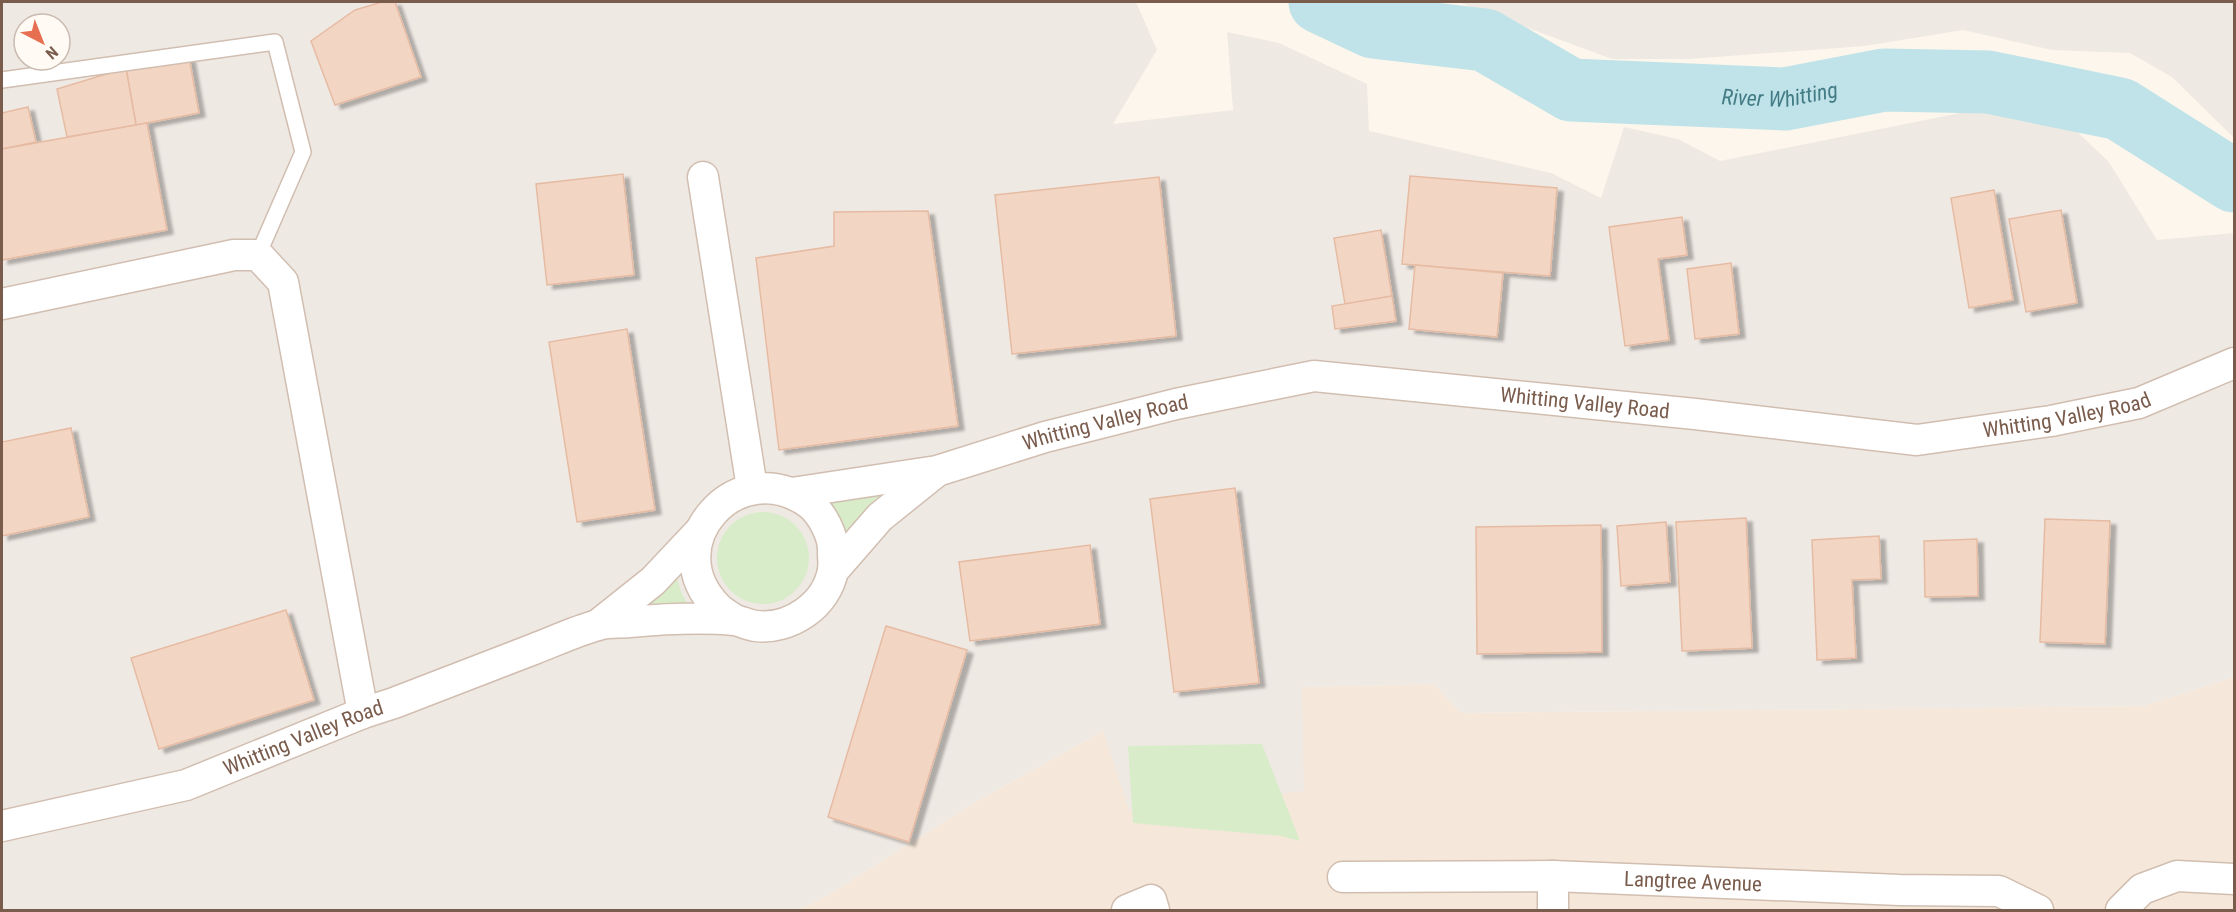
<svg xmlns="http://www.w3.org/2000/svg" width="2236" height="912" viewBox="0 0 2236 912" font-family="'Roboto Condensed',sans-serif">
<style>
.residential{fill:#f5e8da}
.industrial{fill:#efe9e4;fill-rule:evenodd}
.green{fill:#d8ecc9}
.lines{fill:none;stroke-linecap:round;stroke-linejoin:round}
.river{stroke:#bfe3e8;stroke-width:63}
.building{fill:#f3d5c3;stroke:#e6bba3;stroke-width:1.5;filter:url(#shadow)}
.service-casing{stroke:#d1beb0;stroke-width:18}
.minor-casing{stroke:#d1beb0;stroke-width:33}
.service{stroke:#fff;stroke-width:15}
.minor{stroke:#fff;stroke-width:30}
.labels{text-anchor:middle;stroke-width:6;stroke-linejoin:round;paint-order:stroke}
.street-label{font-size:21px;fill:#7a5c4d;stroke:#fffaf3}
.water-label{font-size:22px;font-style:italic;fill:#437c86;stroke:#fffaf3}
</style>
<defs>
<filter id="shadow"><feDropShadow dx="6" dy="4" stdDeviation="1.5" flood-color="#0004"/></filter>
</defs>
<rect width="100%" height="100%" fill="#fdf6ec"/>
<path class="residential" d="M2234 677V910H797L825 897 972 804 1103 731 1301 687 1434 684 1461 713 2144 706Z"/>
<g class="industrial">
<path d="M2 2H1136L1157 50 1113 124 1233 110 1227 32 1279 43 1367 84 1369 131 1551 173 1601 198 1624 127 1678 139 1720 161 1985 108 2054 110 2109 162 2157 240 2234 233V677L2144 706 1461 713 1434 684 1302 687 1304 791 1129 810 1103 731 972 804 825 897 797 910H2ZM24 24H60V60H24Z"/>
<path d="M1458 2H2234V138L2172 77 2130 53 2052 50 1963 30 1865 46 1689 59H1612Z"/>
</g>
<g class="green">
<path d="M893 493 848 536 842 520 827 501Z"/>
<circle cx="763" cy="558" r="46"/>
<path d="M676 574 681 592 690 609 635 610Z"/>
<path d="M1262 744 1300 841 1281 836 1133 823 1128 746Z"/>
</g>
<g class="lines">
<path class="river" id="s1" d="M1320 2 1373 27 1485 40 1571 90 1785 99 1884 80 1988 82 2120 109 2234 181"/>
</g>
<g class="building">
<path d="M382 2H395L421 77 335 105 311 41 355 10Z"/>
<path d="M189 57 199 113 136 125 126 68Z"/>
<path d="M126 68 136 125 67 137 57 89Z"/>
<path d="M28 107 36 142 2 149V113Z"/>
<path d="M147 123 167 230 2 260V149Z"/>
<path d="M623 174 634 275 547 285 536 184Z"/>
<path d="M1410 176 1557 188 1550 276 1402 264Z"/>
<path d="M1159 177 1176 336 1012 354 995 195Z"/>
<path d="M1994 190 2013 300 1969 308 1951 198Z"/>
<path d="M2061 210 2077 303 2026 312 2009 219Z"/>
<path d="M928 211 958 426 779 450 756 258 834 246V212Z"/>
<path d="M1682 217 1687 255 1658 259 1669 340 1625 346 1609 227Z"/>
<path d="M1381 230 1392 296 1345 304 1334 238Z"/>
<path d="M1731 263 1739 334 1695 339 1687 269Z"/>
<path d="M1415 265 1503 273 1497 337 1409 329Z"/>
<path d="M1392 296 1396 321 1335 329 1332 306Z"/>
<path d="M627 329 655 510 577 522 549 342Z"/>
<path d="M71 428 89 517 2 536V442Z"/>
<path d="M1235 488 1259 683 1174 692 1150 499Z"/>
<path d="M1746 518 1752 648 1682 651 1676 522Z"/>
<path d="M2045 519 2110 521 2105 644 2040 642Z"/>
<path d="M1666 522 1670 582 1621 586 1617 526Z"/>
<path d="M1601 525 1602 652 1477 654 1476 527Z"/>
<path d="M1879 536 1881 579 1852 580 1856 658 1817 660 1812 540Z"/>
<path d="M1977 539 1978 596 1925 597 1924 541Z"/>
<path d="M1090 545 1100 624 970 641 959 562Z"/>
<path d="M286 610 314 700 159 749 131 658Z"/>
<path d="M886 626 967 650 909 842 828 817Z"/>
</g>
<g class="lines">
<defs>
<path id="service" d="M2 80 275 42 303 152 258 255"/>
<g id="minor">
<path d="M703 177 752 488"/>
<path d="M2 304 234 255H258L283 282 363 713"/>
<path id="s2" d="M792 493 937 471 1045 437 1176 404 1314 376 1695 414 1917 440 2051 421 2139 403 2234 363"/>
<path d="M833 571 880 517 936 472"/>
<path d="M599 624 653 581 701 530"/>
<path id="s3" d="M2 826 186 785 363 713 394 703C440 685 487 667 534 649 555 641 576 631 598 625 607 622 619 623 629 622 663 619 700 617 734 620 741 621 748 625 756 626 790 630 827 605 833 570 834 564 833 558 833 552 834 536 822 514 810 504 738 451 655 544 717 607 722 612 729 616 735 620"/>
<path id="s4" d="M1343 877 1553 876 1900 890 1999 891 2038 910"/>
<path d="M1127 910 1151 900 1154 910"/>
<path d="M1553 910V876"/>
<path d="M2121 910 2142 889 2177 876 2234 879"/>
</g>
</defs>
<use href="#service" class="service-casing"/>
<use href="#minor" class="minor-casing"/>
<use href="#service" class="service"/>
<use href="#minor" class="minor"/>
</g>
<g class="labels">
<g class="street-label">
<text dy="7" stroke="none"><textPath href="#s2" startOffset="808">Whitting Valley Road</textPath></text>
<text dy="7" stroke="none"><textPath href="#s2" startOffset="1294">Whitting Valley Road</textPath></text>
<text dy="7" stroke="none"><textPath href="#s2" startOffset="322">Whitting Valley Road</textPath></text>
<text dy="7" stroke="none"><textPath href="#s3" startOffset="315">Whitting Valley Road</textPath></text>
<text dy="7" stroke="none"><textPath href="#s4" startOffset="350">Langtree Avenue</textPath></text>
</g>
<g class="water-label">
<text dy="8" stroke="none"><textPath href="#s1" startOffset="480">River Whitting</textPath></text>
</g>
</g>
<rect width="2236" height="912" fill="none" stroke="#7a5c4d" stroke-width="6"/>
<g transform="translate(42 42) rotate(138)"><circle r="28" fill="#fffaf3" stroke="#cabbb1" stroke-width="1.5"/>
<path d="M0-4.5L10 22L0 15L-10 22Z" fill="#e76f51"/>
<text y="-9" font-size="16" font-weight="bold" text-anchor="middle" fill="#7a5c4d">N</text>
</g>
</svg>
